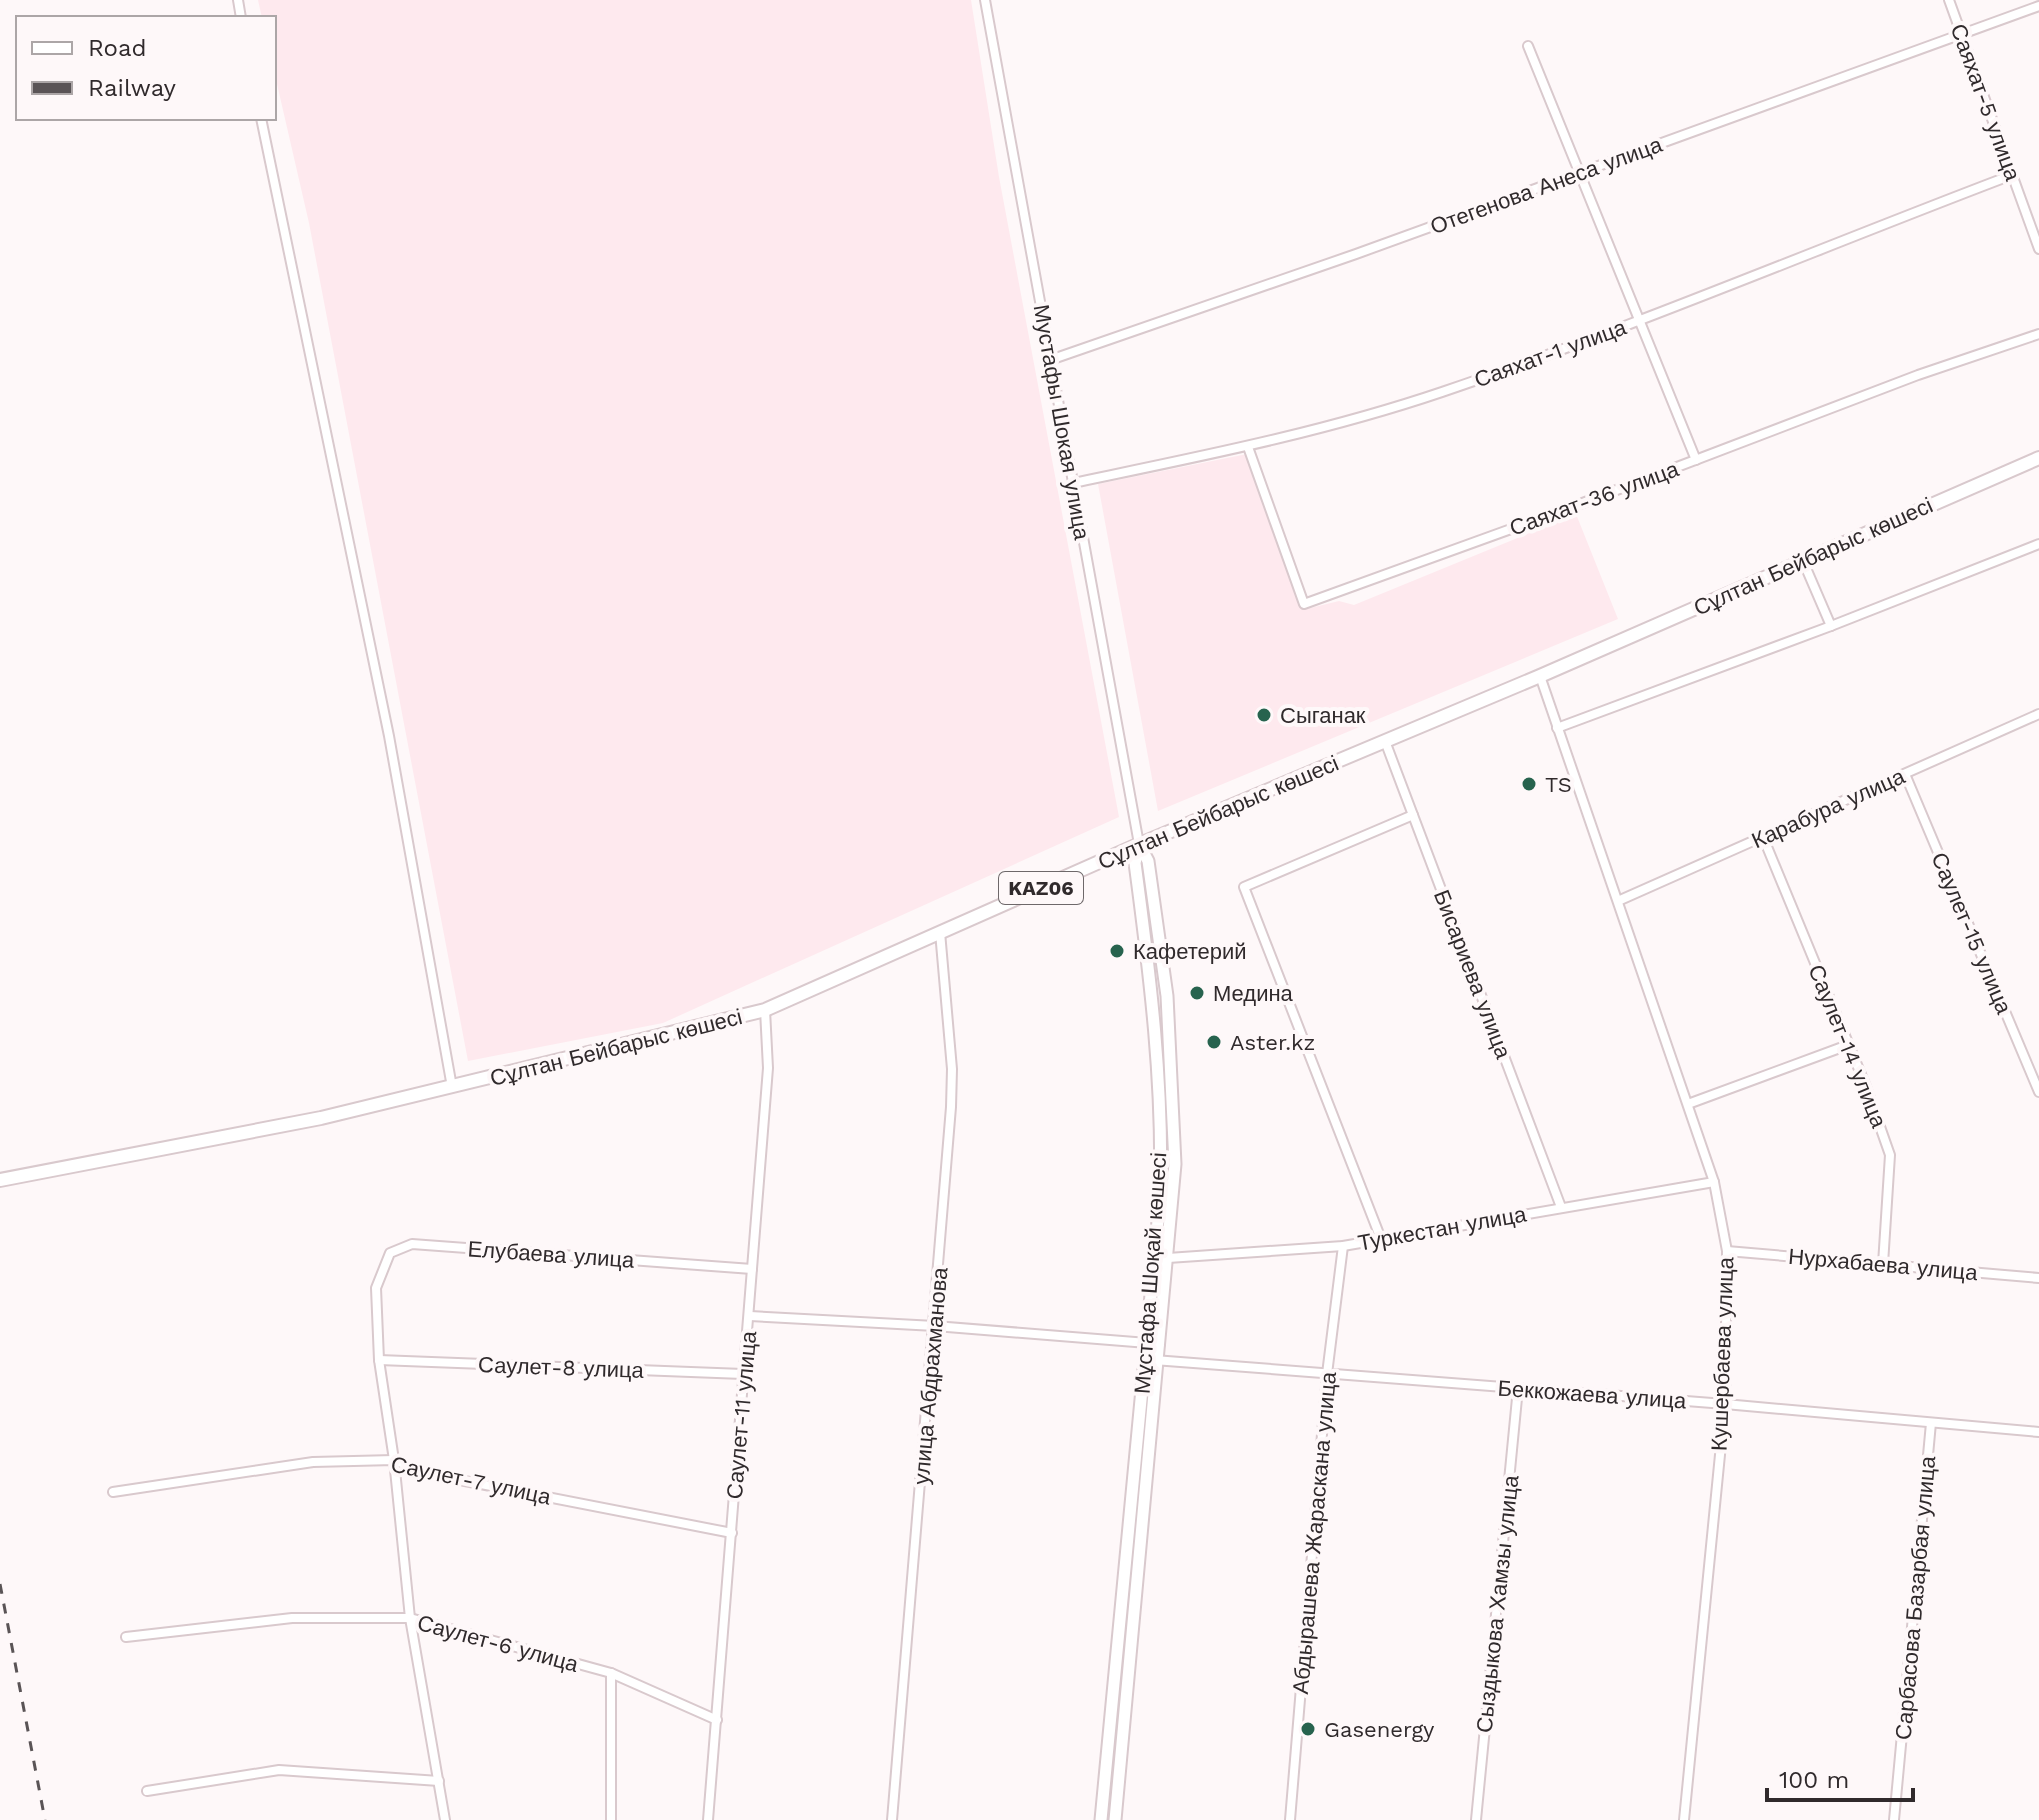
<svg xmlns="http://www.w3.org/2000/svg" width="2039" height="1820" viewBox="0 0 2039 1820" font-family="'Work Sans',sans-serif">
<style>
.built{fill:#fee9ee}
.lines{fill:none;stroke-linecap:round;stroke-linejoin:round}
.street-casing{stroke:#d9c9cd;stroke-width:12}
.secondary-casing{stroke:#d9c9cd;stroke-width:15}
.primary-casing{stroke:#d9c9cd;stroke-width:16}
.street{stroke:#fff;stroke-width:8}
.secondary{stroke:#fff;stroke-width:11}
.primary{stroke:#fff;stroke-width:12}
.rail{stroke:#5a5456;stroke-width:3;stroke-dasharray:10 10;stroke-linecap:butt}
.poi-dot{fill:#27634e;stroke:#fef8f9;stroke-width:3}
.labels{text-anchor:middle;stroke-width:8;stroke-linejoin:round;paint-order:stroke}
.shield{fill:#fef8f9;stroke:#6e686a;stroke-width:2}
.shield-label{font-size:20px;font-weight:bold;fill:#302a2c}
.street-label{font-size:22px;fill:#302a2c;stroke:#fef8f9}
.poi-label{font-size:22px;fill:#302a2c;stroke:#fef8f9;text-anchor:start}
</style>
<rect width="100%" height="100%" fill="#fef8f9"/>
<g class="built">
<path d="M258 0H971L999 177 1119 817 663 1023 468 1061 309 223 274 71V18H262Z"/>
<path d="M1247 454 1302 610 1339 601 1354 605 1576 514 1618 619 1158 811 1098 484Z"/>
</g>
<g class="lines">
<defs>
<g id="street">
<path d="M238 0 241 18"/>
<path d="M985 0 1139 844"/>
<path d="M1949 0 2039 249"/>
<path d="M1528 46 1696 460"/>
<path d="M261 118 389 736 452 1087"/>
<path d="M1050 360 1356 254 2039 6"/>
<path d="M1248 447 1304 604 1580 504 1918 375 2039 334"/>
<path d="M1073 483C1197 457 1321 433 1442 392 1634 327 1822 247 2012 175"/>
<path d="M1803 561 1831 626"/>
<path d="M1540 676 1714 1182 1727 1251 1725 1404 1684 1820"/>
<path d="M1557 728 1831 626 2039 544"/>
<path d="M1385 741 1561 1207"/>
<path d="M1905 774 2039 1092"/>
<path d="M1763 837 1865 1084 1890 1155 1883 1264"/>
<path d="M1618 901 2039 714"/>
<path d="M1688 1104 1848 1045"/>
<path d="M1381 1239 1244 887 1413 815"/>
<path d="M1727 1251 2039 1278"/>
<path d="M1168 1258 1343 1246 1714 1182"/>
<path d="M750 1316 935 1326 1160 1344"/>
<path d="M379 1360 743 1374"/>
<path d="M1154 1360 1725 1404 2039 1432"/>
<path d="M113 1492 313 1462 394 1460 429 1474 732 1533"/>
<path d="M126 1637 292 1618H410L611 1673 717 1720"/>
<path d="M147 1791 279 1770 439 1781"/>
<path d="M445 1820 410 1618 394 1460 379 1360 376 1288 390 1253 412 1244 752 1269"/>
<path d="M611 1820V1673"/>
<path d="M708 1820 768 1068 765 1010"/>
<path d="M892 1820 951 1107 952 1069 940 932"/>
<path d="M1290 1820 1327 1374 1343 1246"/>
<path d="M1476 1820 1518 1388"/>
<path d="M1894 1820 1931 1423"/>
</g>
<g id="secondary">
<path d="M1101 1820 1160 1200C1164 1087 1150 975 1135 863L1139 844"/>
<path d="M1115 1820 1175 1164 1167 996 1148 861 1139 844"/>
</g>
<path id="primary" d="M0 1180 321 1118 765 1010 1133 847 1540 676 2039 458"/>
</defs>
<use href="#street" class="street-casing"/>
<use href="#secondary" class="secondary-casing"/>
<use href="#primary" class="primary-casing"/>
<use href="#street" class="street"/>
<use href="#secondary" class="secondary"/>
<use href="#primary" class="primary"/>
<path class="rail" d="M0 1584 45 1820"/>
</g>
<g class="poi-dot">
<circle cx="1264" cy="715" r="8"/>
<circle cx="1529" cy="784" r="8"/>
<circle cx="1117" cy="951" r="8"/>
<circle cx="1197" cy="993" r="8"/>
<circle cx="1214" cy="1042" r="8"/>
<circle cx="1308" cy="1729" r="8"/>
</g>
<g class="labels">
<rect class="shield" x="999" y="872" width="84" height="32" rx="6"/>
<g class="shield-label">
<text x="1041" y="895">KAZ06</text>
</g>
<g class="street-label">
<text transform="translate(1986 102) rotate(70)" y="8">Саяхат-5 улица</text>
<text transform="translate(1546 185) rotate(-20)" y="8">Отегенова Анеса улица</text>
<text transform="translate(1550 353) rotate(-20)" y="8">Саяхат-1 улица</text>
<text transform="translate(1062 422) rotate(80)" y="8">Мустафы Шокая улица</text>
<text transform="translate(1594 498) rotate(-20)" y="8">Саяхат-36 улица</text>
<text transform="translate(1813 556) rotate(-24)" y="8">Сұлтан Бейбарыс көшесі</text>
<text transform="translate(1828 808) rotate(-24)" y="8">Карабура улица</text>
<text transform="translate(1218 812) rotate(-23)" y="8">Сұлтан Бейбарыс көшесі</text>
<text transform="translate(1972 933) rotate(67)" y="8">Саулет-15 улица</text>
<text transform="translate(1473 974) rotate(69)" y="8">Бисариева улица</text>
<text transform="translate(1848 1046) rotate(68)" y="8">Саулет-14 улица</text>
<text transform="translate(616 1047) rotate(-14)" y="8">Сұлтан Бейбарыс көшесі</text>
<text transform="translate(1442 1228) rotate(-10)" y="8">Туркестан улица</text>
<text transform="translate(551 1254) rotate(4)" y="8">Елубаева улица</text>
<text transform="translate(1883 1264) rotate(5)" y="8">Нурхабаева улица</text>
<text transform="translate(1150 1273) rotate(-86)" y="8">Мұстафа Шоқай көшесі</text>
<text transform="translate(1722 1354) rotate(-88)" y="8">Кушербаева улица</text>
<text transform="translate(561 1367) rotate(2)" y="8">Саулет-8 улица</text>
<text transform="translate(930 1376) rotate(-85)" y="8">улица Абдрахманова</text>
<text transform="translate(1592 1394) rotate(4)" y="8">Беккожаева улица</text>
<text transform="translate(741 1415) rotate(-85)" y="8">Саулет-11 улица</text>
<text transform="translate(471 1480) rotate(12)" y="8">Саулет-7 улица</text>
<text transform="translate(1314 1533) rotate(-85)" y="8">Абдырашева Жараскана улица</text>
<text transform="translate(1915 1598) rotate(-85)" y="8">Сарбасова Базарбая улица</text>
<text transform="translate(1497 1604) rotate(-84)" y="8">Сыздыкова Хамзы улица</text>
<text transform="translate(498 1643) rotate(15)" y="8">Саулет-6 улица</text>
</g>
<g class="poi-label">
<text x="1280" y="723">Сыганак</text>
<text x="1545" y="792">TS</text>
<text x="1133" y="959">Кафетерий</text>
<text x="1213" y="1001">Медина</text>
<text x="1230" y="1050">Aster.kz</text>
<text x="1324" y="1737">Gasenergy</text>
</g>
</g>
<rect x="16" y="16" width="260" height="104" fill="#fef8f9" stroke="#aca6a7" stroke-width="2"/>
<rect x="32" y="42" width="40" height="12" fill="#ffffff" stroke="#aca6a7" stroke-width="2"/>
<text x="88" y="56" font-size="24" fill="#302a2c">Road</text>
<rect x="32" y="82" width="40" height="12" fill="#5a5456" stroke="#aca6a7" stroke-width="2"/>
<text x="88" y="96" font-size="24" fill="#302a2c">Railway</text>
<path d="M1767 1788v12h146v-12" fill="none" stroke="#302a2c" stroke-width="4"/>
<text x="1779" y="1788" font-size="24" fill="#302a2c" stroke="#fef8f9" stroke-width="6" paint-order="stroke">100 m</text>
</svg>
